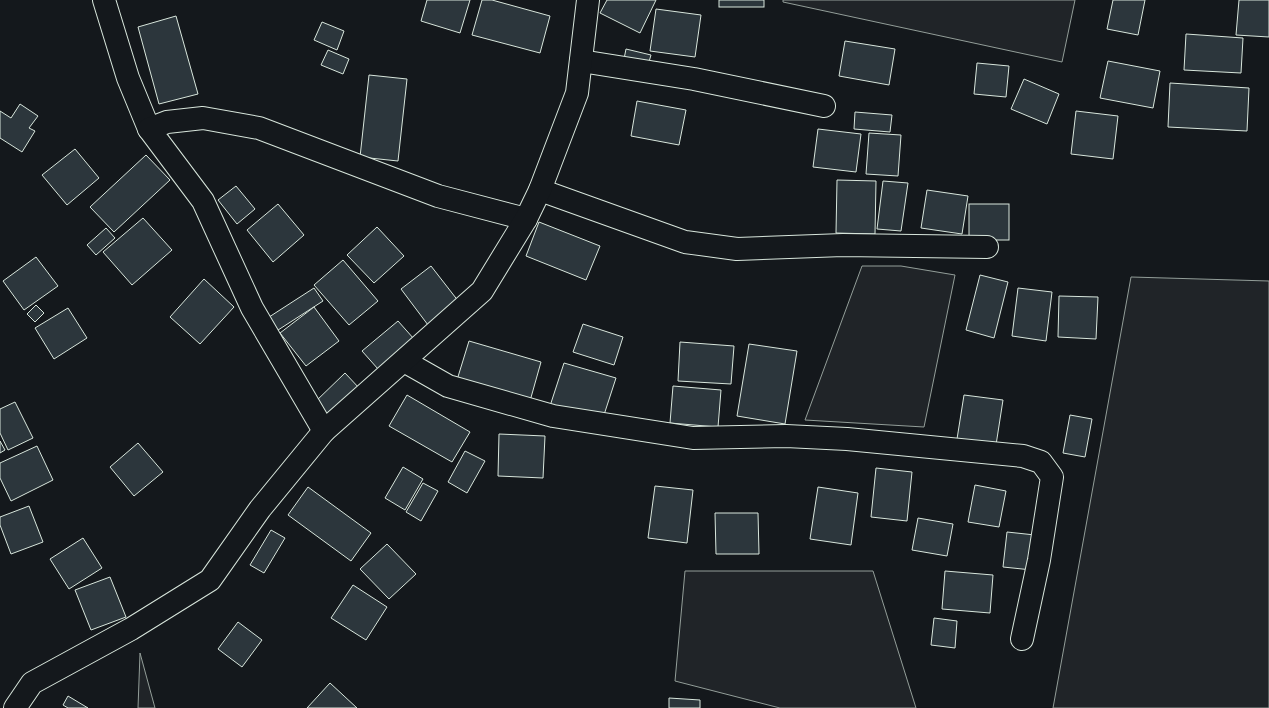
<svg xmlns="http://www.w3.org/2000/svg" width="1269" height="708" viewBox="0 0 1269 708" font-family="Cabin,sans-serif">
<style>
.green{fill:#202428;stroke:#939e99}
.building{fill:#2c363c;stroke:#d8e6dc}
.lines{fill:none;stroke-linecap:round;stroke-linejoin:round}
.minor-casing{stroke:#d8e6dc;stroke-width:24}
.minor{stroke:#14181c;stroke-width:22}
</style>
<rect width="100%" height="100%" fill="#14181c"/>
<g class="green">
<path d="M783 0H1075L1062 62 783 2Z"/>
<path d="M862 266H901L955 275 924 427 805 420Z"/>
<path d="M1131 277 1269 281V708H1053Z"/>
<path d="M685 571H873L916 708H780L675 681Z"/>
<path d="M140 653 155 708H138Z"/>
</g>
<g class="building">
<path d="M427 0H470L460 33 421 21Z"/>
<path d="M482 0H492L550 16 540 53 472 35Z"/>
<path d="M607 0H656L640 33 600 13Z"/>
<rect x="719" y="0" width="45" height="7"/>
<path d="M1113 0H1145L1138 35 1107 29Z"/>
<path d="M1239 0H1269V37L1236 35Z"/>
<path d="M656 9 701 15 695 57 650 51Z"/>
<path d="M176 16 198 94 159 104 138 27Z"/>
<path d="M322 22 344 31 337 50 314 40Z"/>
<path d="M1186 34 1243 38 1241 73 1184 70Z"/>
<path d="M845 41 895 49 889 85 839 76Z"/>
<path d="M626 49 651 55 648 65 624 59Z"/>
<path d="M328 50 349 59 343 74 321 65Z"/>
<path d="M1108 61 1160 71 1153 108 1100 98Z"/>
<path d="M977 63 1009 66 1006 97 974 94Z"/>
<path d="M369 75 407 79 398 161 360 157Z"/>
<path d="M1024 79 1059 94 1047 124 1011 109Z"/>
<path d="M1170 83 1249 88 1247 131 1168 127Z"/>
<path d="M637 101 686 110 679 145 631 136Z"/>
<path d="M20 104 38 116 29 128 35 131 22 152 0 138V111L11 118Z"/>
<path d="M1076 111 1118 116 1113 159 1071 154Z"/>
<path d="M855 112 892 115 890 132 854 129Z"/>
<path d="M818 129 861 134 856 172 813 167Z"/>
<path d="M869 133 901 135 898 176 866 174Z"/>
<path d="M75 149 99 178 67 205 42 175Z"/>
<path d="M146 155 170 180 114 232 90 207Z"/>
<path d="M837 180 876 181 875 234 836 233Z"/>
<path d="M883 181 908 183 901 231 877 229Z"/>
<path d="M236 186 255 209 237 224 218 200Z"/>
<path d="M927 190 968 196 962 234 921 228Z"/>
<path d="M278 204 304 235 273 262 247 230Z"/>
<rect x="969" y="204" width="40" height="36"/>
<path d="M143 218 172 250 132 285 103 252Z"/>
<path d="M539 222 600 246 586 280 526 256Z"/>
<path d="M377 227 404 256 374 283 347 255Z"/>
<path d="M106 228 115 238 96 255 87 245Z"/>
<path d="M36 257 58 286 24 310 3 281Z"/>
<path d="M343 260 378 301 349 325 314 285Z"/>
<path d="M431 266 459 302 428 325 401 289Z"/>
<path d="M980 275 1008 282 994 338 966 330Z"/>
<path d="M204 279 234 307 200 344 170 317Z"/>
<path d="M314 288 323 301 275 332 266 319Z"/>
<path d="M1018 288 1052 292 1046 341 1012 336Z"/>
<path d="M1059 296 1098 297 1096 339 1058 337Z"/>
<path d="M36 305 44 313 35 322 27 314Z"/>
<path d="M314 307 339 341 306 366 280 333Z"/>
<path d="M68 308 87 338 54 359 35 328Z"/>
<path d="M398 321 414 339 378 369 362 351Z"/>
<path d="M583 324 623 337 614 365 573 352Z"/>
<path d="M469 341 541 362 530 401 457 380Z"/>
<path d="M680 342 734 346 731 384 678 381Z"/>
<path d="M749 344 797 351 785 424 737 416Z"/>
<path d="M564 363 616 378 602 421 550 406Z"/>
<path d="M345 373 360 389 329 418 314 403Z"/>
<path d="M673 386 721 390 718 427 670 423Z"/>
<path d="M407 395 470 432 452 462 389 426Z"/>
<path d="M964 395 1003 400 996 445 957 439Z"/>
<path d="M15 402 33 438 8 450 0 433V409Z"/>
<path d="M1070 415 1092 419 1085 457 1063 453Z"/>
<path d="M499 434 545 436 543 478 498 476Z"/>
<path d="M0 441 5 450 0 453Z"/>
<path d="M138 443 163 472 134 496 110 467Z"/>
<path d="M37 446 53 480 11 501 0 478V463Z"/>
<path d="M465 451 485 461 467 493 448 482Z"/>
<path d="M403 467 423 479 405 510 385 498Z"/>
<path d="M876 468 912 472 907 521 871 517Z"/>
<path d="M423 483 438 491 421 521 406 512Z"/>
<path d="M975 485 1006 491 999 527 968 522Z"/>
<path d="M655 486 693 490 687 543 648 538Z"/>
<path d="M308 487 371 533 351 561 288 515Z"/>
<path d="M818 487 858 493 851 545 810 539Z"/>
<path d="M29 506 43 542 11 554 0 525V517Z"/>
<path d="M715 513H758L759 554H716Z"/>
<path d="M918 518 953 524 947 556 912 550Z"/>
<path d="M271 530 285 538 264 573 250 565Z"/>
<path d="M1007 532 1035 535 1032 570 1003 567Z"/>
<path d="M83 538 102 568 69 589 50 559Z"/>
<path d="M387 544 416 574 389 599 360 569Z"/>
<path d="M945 571 993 575 990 613 942 609Z"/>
<path d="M110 577 126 617 91 630 75 590Z"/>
<path d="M353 585 387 607 366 640 331 618Z"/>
<path d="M934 618 957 621 955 648 931 645Z"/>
<path d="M238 622 262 640 242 667 218 649Z"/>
<path d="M330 683 357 708H307Z"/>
<path d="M68 696 88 708H68L63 705Z"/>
<path d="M669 698 700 700V708H669Z"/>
</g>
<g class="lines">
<defs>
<g id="minor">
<path d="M104 0 128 78 149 129"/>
<path d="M581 61 694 79 824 106"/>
<path d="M540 190 685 242 737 249 843 245 987 247"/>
<path d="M404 361 448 386 553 416 693 438 786 436 847 439 1023 456 1041 462 1052 477 1039 560 1022 639"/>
<path d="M324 431 252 308 203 201 149 129 167 122 203 118 259 128 438 196 526 219"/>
<path d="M15 708 32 683 131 629 210 580 260 509 324 431 482 291 526 219 540 190 577 93 588 0"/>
</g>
</defs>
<use href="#minor" class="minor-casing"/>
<use href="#minor" class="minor"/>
</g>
</svg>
